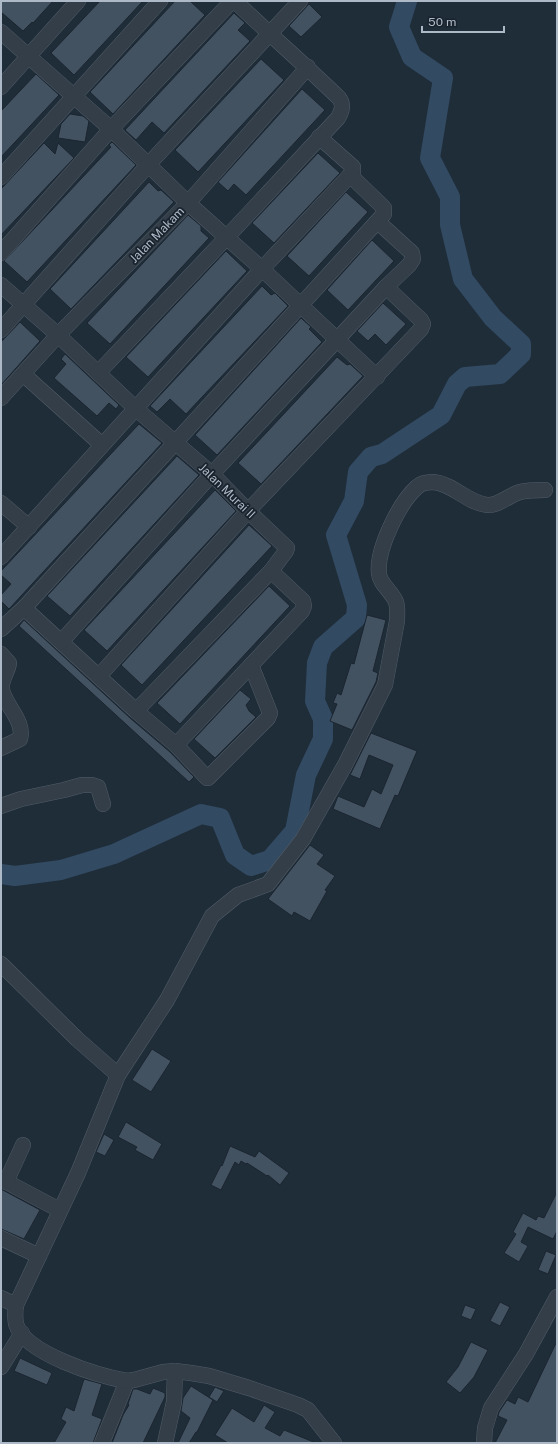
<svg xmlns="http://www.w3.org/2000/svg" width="558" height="1444" viewBox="0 0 558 1444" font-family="'Public Sans',sans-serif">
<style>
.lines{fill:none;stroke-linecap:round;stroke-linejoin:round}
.river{stroke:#324a62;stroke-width:20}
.building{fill:#425261;stroke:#1b2530}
.minor-casing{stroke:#515c67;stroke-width:16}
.minor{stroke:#333e49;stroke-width:15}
.labels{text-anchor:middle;stroke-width:3.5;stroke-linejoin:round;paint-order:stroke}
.street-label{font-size:12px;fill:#adb9c6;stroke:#19232e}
</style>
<rect width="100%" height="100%" fill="#1f2d39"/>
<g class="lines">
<path class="river" d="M1 874 15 876 61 870 114 854 201 814 220 818 235 855 251 866 270 860 295 831 306 775 323 739V719L315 701 317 663 323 647 356 618 357 605 336 535 354 501 358 472 371 457 382 454 441 415 457 384 465 377 500 374 521 354V344L493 318 463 279 450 225V197L430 158 443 78 412 57 399 27 407 1"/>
</g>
<g class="building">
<path d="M1 1H53L33 23 32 22 23 31 1 12Z"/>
<path d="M100 1H143L74 75 51 53Z"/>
<path d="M175 1H190L205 15 113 114 90 92Z"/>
<path d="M309 4 322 17 301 37 289 26Z"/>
<path d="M234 13 245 23 238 30 250 41 164 133 152 122 136 140 125 130Z"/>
<path d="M261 59 284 80 198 172 175 150Z"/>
<path d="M36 74 59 95 1 157V111Z"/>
<path d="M302 89 325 110 246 195 234 184 228 191 218 182Z"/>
<path d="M70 114 83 116 89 121 85 142 58 138 61 124Z"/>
<path d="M112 142 136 165 27 282 4 261 111 147 109 145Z"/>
<path d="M44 143 55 154 58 143 74 158 1 235V189Z"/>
<path d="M318 153 340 173 274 243 252 223Z"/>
<path d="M149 182 158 191 161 190 174 202 71 309 50 289Z"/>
<path d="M346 192 368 212 309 276 287 256Z"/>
<path d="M188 215 201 226V231L209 238 110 344 87 323Z"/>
<path d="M372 240 394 261 348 310 327 290Z"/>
<path d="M226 251 247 271 148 377 126 357Z"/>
<path d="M262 286 271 295 275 293 288 306 186 414 170 399 157 412 150 406Z"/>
<path d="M383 303 406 324 386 345 375 334 368 341 357 331Z"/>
<path d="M301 318 311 327 309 329 322 342 217 455 195 435Z"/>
<path d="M20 322 40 341 1 385V342Z"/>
<path d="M65 354 119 405 116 409 109 403 97 416 54 378 66 364 61 359Z"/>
<path d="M337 357 347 365 350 364 363 376 261 484 238 463Z"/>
<path d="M139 424 162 443 9 609 1 601V595L11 584 1 575V571Z"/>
<path d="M177 456 199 475 70 616 47 596Z"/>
<path d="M215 490 236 511 107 651 84 630Z"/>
<path d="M249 525 272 546 142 685 121 665Z"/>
<path d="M269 586 290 606 180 724 157 703Z"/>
<path d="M367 615 386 620 373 671 378 673 376 682 352 730 330 721 337 704 333 703 337 693 341 695 351 663 354 664Z"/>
<path d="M24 620 130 718 170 752 194 777 189 782 19 626Z"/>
<path d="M240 690 251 699 246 705 249 711 256 717 215 758 194 739Z"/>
<path d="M371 733 417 751 398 796 395 795 380 829 333 809 338 796 364 807 372 789 381 794 393 765 369 755 360 779 350 775Z"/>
<path d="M310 845 324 855 317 864 335 876 325 890 327 891 310 921 294 912 292 916 268 899Z"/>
<path d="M152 1049 171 1061 151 1092 132 1080Z"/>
<path d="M126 1122 162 1144 153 1160 135 1150 137 1147 118 1137Z"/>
<path d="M104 1134 114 1140 105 1156 96 1152Z"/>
<path d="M230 1146 255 1157 259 1151 289 1173 280 1185 268 1175 267 1176 247 1163 246 1164 241 1161 239 1165 235 1162 221 1190 211 1185 221 1165 222 1166Z"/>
<path d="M1 1189 40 1210 24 1239 1 1229Z"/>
<path d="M557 1192V1231L553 1239 528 1227 521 1242 528 1246 519 1262 504 1253 516 1234 513 1232 523 1213 536 1220 538 1216 544 1218Z"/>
<path d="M546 1251 556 1255 548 1274 538 1270Z"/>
<path d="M500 1302 510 1307 500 1326 490 1321Z"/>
<path d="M465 1305 476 1309 471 1320 461 1316Z"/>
<path d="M557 1341V1443H495L507 1420 498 1416 499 1412 507 1400 515 1404 518 1397 528 1402Z"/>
<path d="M471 1342 488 1350 474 1377 460 1393 446 1382 458 1367Z"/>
<path d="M20 1358 52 1373 47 1385 14 1371Z"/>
<path d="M84 1379 102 1384 92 1415 102 1419 93 1443H54L66 1422 61 1419 66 1407 74 1411Z"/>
<path d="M191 1386 213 1400 197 1432H196L189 1443H178L190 1418 181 1411 183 1398Z"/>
<path d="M215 1387 224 1391 217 1402 209 1397Z"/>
<path d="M153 1388 165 1393V1397L143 1443H112L123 1415 129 1405 128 1404 133 1389H137L150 1394Z"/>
<path d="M264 1405 275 1412 265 1428 280 1436 284 1430 316 1443H228L215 1435 232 1408 254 1422Z"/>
</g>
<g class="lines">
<defs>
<g id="minor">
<path d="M1 32 111 129 188 203 262 269 377 377"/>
<path d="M1 87 78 1"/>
<path d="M1 177 160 1"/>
<path d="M1 253 111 129 232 1"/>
<path d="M1 285 58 335 135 408 212 474 248 511 287 548 286 551 271 571 136 711"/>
<path d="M1 330 148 165 300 1"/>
<path d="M98 373 226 238 338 118C342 111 344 105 339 98 305 65 269 34 235 1"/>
<path d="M23 374 102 445"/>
<path d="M1 398 58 335 188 203 308 67"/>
<path d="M1 503 29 527"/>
<path d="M1 557 262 269 353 172V167L319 137"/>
<path d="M24 608 136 711 176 745 207 778H208L268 718 270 713 251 665"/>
<path d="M1 629 24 608 384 214V208L350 175"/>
<path d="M61 642 212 474 386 287 409 265 413 259 412 253 378 222"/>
<path d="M1 654 9 663C8 672 0 681 2 690 6 707 25 721 20 739L1 748"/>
<path d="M99 676 248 511 421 329 423 324 421 320 386 287"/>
<path d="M176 745 302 611 304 606 303 601 271 571"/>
<path d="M1 806 21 799 64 790 82 785H92L98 787 103 804"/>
<path d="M1 964 77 1039 118 1075"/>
<path d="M1 1179 52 1206"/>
<path d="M6 1182 23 1145"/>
<path d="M1 1238 39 1256"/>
<path d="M1 1298 16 1305"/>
<path d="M1 1367 22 1333"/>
<path d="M102 1443 127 1381"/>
<path d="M165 1443 174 1402 175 1371"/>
<path d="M334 1443 308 1410 298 1405 249 1388 209 1376 191 1373 175 1371 163 1372 134 1380 127 1381C99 1376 25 1354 16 1324 15 1318 15 1312 16 1305L78 1173 118 1075 167 1000 212 916 238 895 268 884 303 839 345 765 385 685 397 621C397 615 398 608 396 602 393 593 380 584 379 574 376 550 399 503 417 487 421 483 428 482 434 482 453 484 468 503 487 505 498 506 509 495 520 492 528 490 537 490 545 490"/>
<path d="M484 1443 485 1428 491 1408 526 1354 557 1297"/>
</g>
</defs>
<use href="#minor" class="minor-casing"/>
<use href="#minor" class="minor"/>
</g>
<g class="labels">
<g class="street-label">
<text transform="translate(157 235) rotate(-46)" y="4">Jalan Makam</text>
<text transform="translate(227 491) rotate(44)" y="4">Jalan Murai II</text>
</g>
</g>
<rect width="558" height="1444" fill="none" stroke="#adb9c6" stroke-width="4"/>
<path d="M422 26v6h82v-6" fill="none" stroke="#adb9c6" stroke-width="2"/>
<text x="428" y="26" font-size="12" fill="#adb9c6" stroke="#19232e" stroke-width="3" paint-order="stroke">50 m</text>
</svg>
